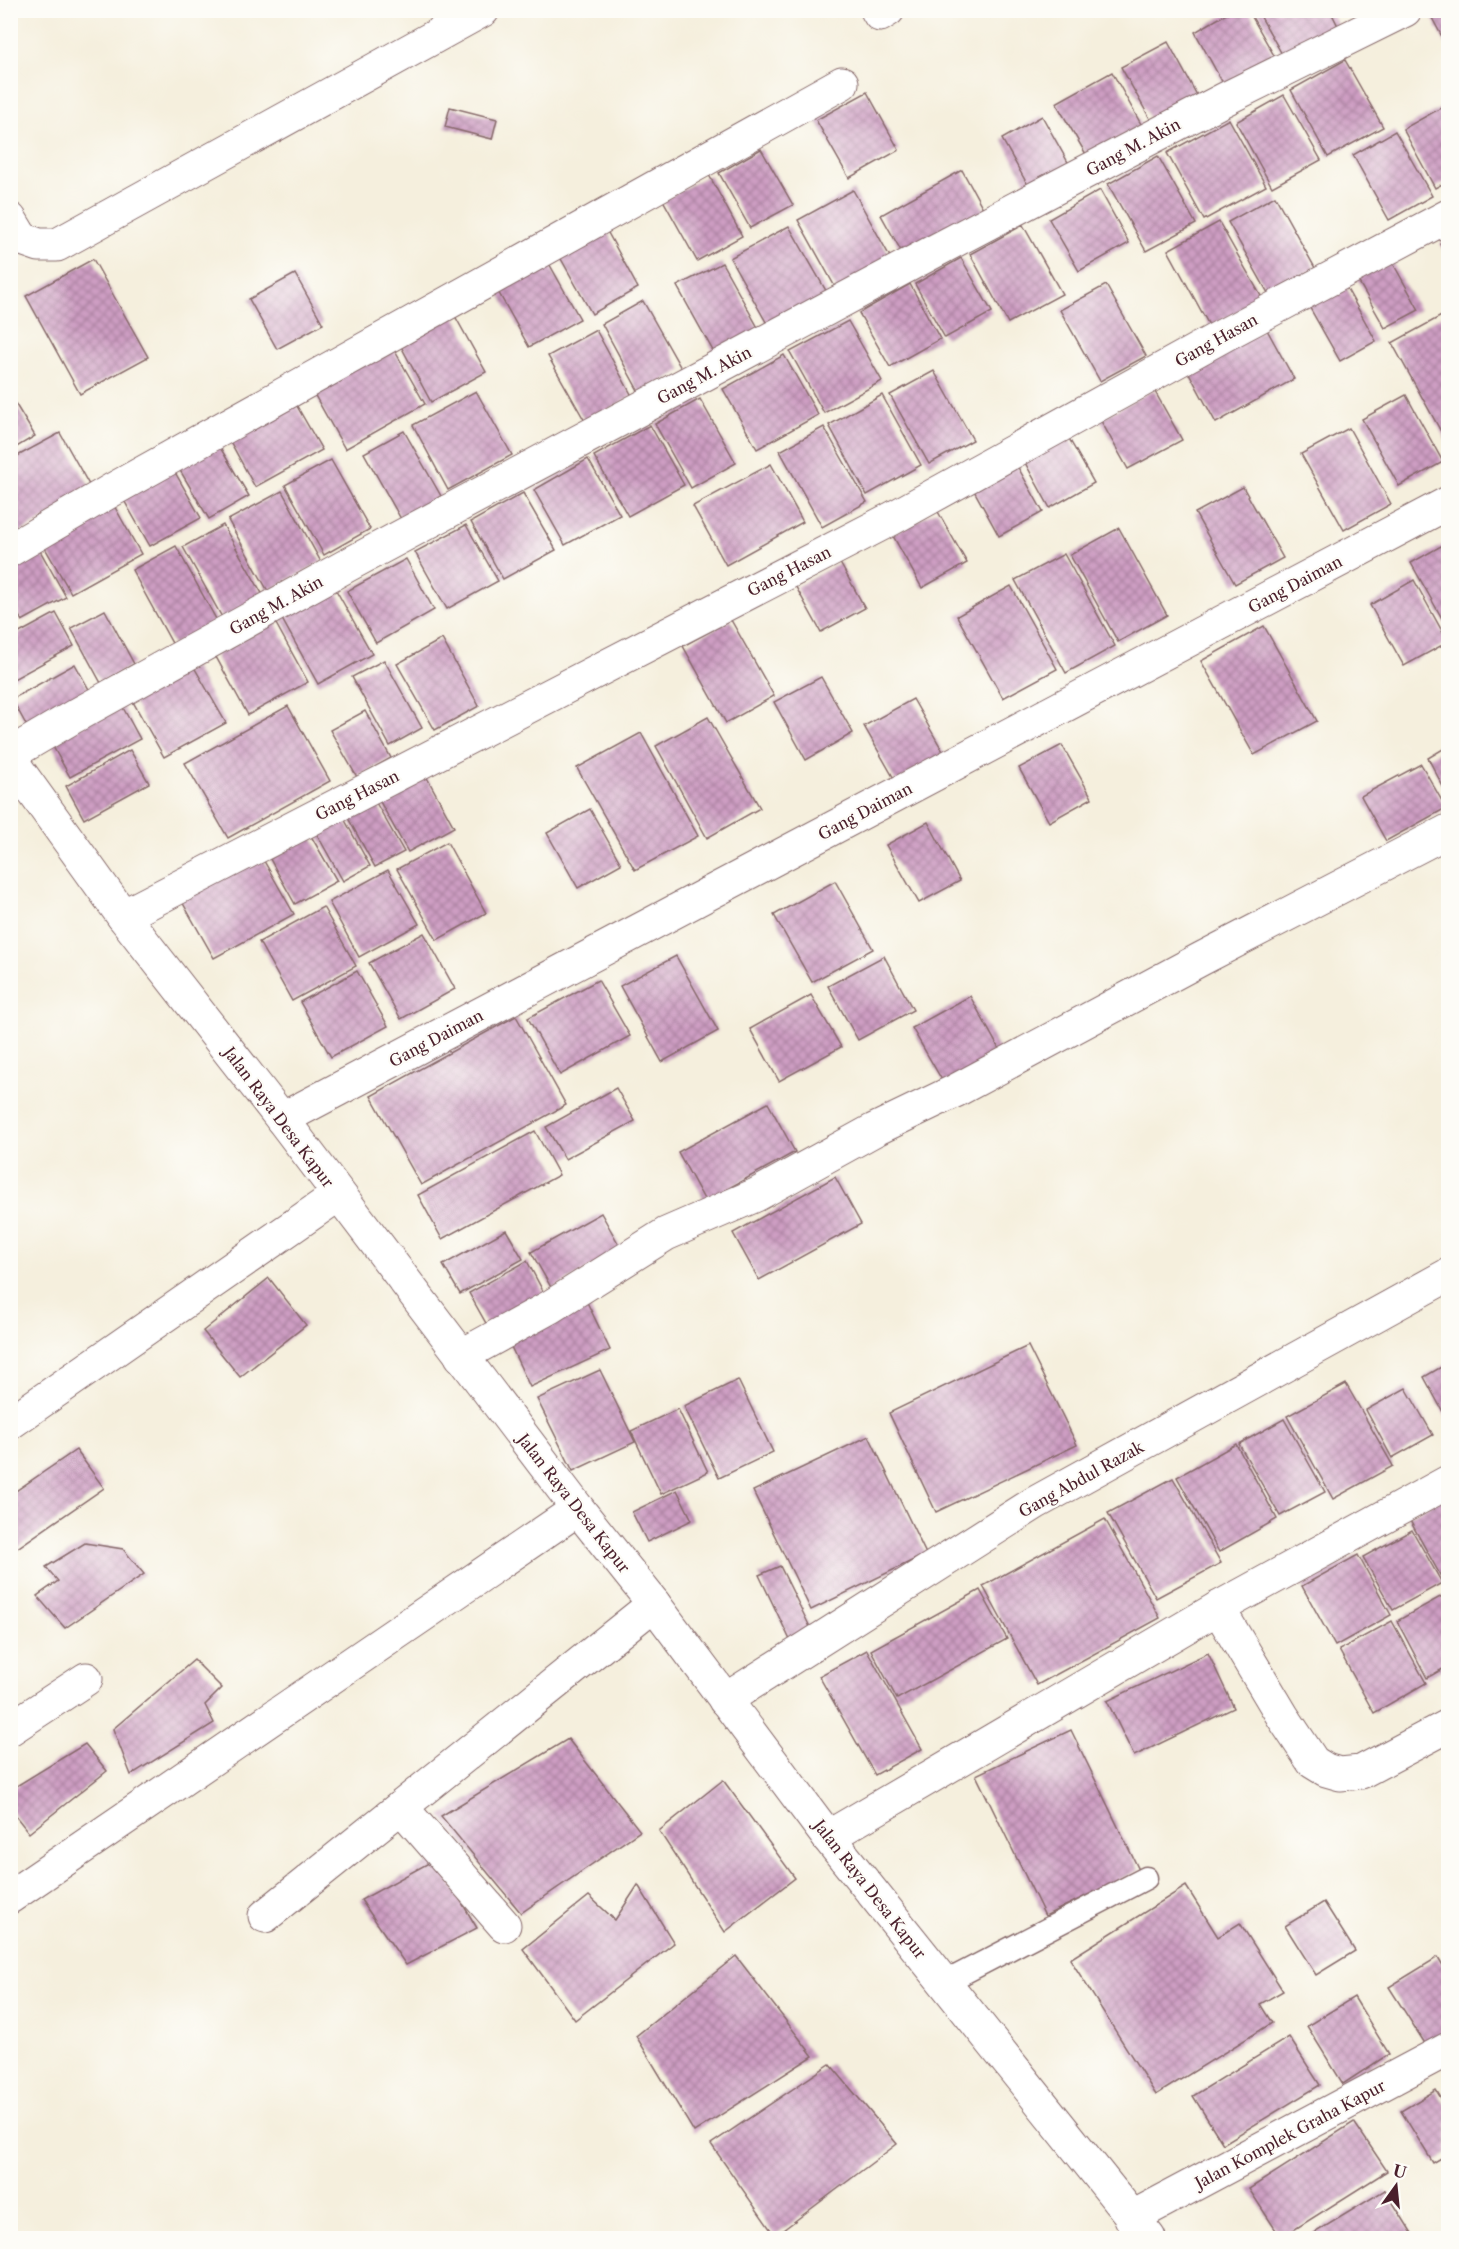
<svg xmlns="http://www.w3.org/2000/svg" width="1459" height="2249" viewBox="0 0 1459 2249" font-family="'Libre Caslon Text',serif">
<style>
.building{fill:url(#building-cross-hatch)}
.lines{fill:none;stroke-linecap:round;stroke-linejoin:round}
.lane-casing{stroke:#866869;stroke-width:25}
.street-casing{stroke:#866869;stroke-width:35}
.lane{stroke:#fff;stroke-width:22}
.street{stroke:#fff;stroke-width:33}
.labels{text-anchor:middle;stroke-width:4.5;stroke-linejoin:round;paint-order:stroke}
.street-label{font-size:16px;fill:#4a1f2b;stroke:#fdfcf7}
</style>
<defs>
<pattern id="building-cross-hatch" width="8" height="8" patternUnits="userSpaceOnUse" patternTransform="scale(1.5)"><rect width="8" height="8" fill="#ce9ec3"/><path d="M0 0l8 8M0 8l8-8" fill="none" stroke="#a9809f"/></pattern>
</defs>
<rect width="100%" height="100%" fill="#fdfcf7"/>
<filter id="ink" filterUnits="userSpaceOnUse"><feTurbulence type="fractalNoise" baseFrequency=".0167" numOctaves="2"/><feDisplacementMap in="SourceGraphic" scale="12" xChannelSelector="R" yChannelSelector="G"/><feConvolveMatrix kernelMatrix="1 2 1 2 8 2 1 2 1" color-interpolation-filters="sRGB"/></filter>
<filter id="wash" filterUnits="userSpaceOnUse"><feTurbulence type="fractalNoise" baseFrequency=".008" numOctaves="4" result="noise"/><feDisplacementMap in="SourceGraphic" scale="24" xChannelSelector="R" yChannelSelector="G"/><feGaussianBlur stdDeviation="1.35" result="paint"/><feColorMatrix in="noise" values="0 0 0 0 0 0 0 0 0 0 0 0 0 0 0 0 0 1.4 0 .05"/><feComposite in="paint" operator="in"/></filter>
<g filter="url(#wash)">
<rect width="100%" height="100%" fill="#f5efdd"/>
<g id="blocks">
<g class="building">
<path d="M1233 10H1248L1276 59 1225 87 1195 32Z"/>
<path d="M1257 10H1330L1338 26 1283 56Z"/>
<path d="M1441 10H1448V48L1431 16Z"/>
<path d="M1168 42 1199 99 1153 124 1121 67Z"/>
<path d="M1345 60 1383 127 1328 157 1291 90Z"/>
<path d="M1112 72 1142 126 1087 156 1056 103Z"/>
<path d="M867 92 899 150 849 178 816 120Z"/>
<path d="M1284 95 1321 160 1272 187 1236 122Z"/>
<path d="M1446 105 1448 110V181L1435 188 1403 129Z"/>
<path d="M450 107 497 119 492 139 445 127Z"/>
<path d="M1042 116 1070 166 1030 189 1002 139Z"/>
<path d="M1229 119 1266 186 1204 220 1167 153Z"/>
<path d="M1395 131 1432 196 1389 220 1353 155Z"/>
<path d="M761 149 793 205 750 228 719 173Z"/>
<path d="M1158 156 1196 224 1146 251 1108 184Z"/>
<path d="M962 170 985 212 904 256 881 215Z"/>
<path d="M709 175 742 236 697 261 663 200Z"/>
<path d="M853 190 894 264 839 294 798 220Z"/>
<path d="M1100 190 1129 243 1079 271 1049 219Z"/>
<path d="M1275 196 1315 268 1268 293 1228 222Z"/>
<path d="M1219 222 1262 298 1210 327 1168 250Z"/>
<path d="M1023 225 1062 294 1008 323 970 254Z"/>
<path d="M789 226 829 296 770 329 730 258Z"/>
<path d="M607 231 638 288 592 314 560 257Z"/>
<path d="M1448 239V259L1440 244Z"/>
<path d="M546 258 580 319 529 347 495 286Z"/>
<path d="M961 258 992 312 945 338 915 284Z"/>
<path d="M1390 258 1419 310 1385 328 1356 277Z"/>
<path d="M93 259 148 357 80 394 26 296Z"/>
<path d="M722 263 761 333 717 358 677 286Z"/>
<path d="M295 274 323 324 277 349 249 299Z"/>
<path d="M1342 280 1376 341 1340 361 1306 301Z"/>
<path d="M910 284 940 339 890 367 859 313Z"/>
<path d="M1106 285 1146 356 1100 381 1060 310Z"/>
<path d="M643 301 682 370 640 394 602 324Z"/>
<path d="M450 307 486 372 431 402 396 337Z"/>
<path d="M1445 314 1448 320V444L1392 343Z"/>
<path d="M848 321 882 381 824 413 790 352Z"/>
<path d="M1266 328 1294 379 1216 423 1188 371Z"/>
<path d="M596 330 632 396 586 423 548 356Z"/>
<path d="M388 339 425 404 345 449 308 383Z"/>
<path d="M784 355 818 415 757 449 723 389Z"/>
<path d="M934 371 973 440 929 464 890 395Z"/>
<path d="M1154 390 1182 440 1128 469 1100 419Z"/>
<path d="M476 391 512 455 448 490 413 425Z"/>
<path d="M290 394 322 450 255 487 224 430Z"/>
<path d="M10 395 35 436 10 451Z"/>
<path d="M882 395 921 465 867 495 829 425Z"/>
<path d="M1406 395 1443 462 1399 486 1362 419Z"/>
<path d="M700 399 736 463 691 488 655 424Z"/>
<path d="M650 425 684 485 628 516 594 456Z"/>
<path d="M824 427 867 502 822 527 780 451Z"/>
<path d="M1349 428 1391 504 1344 530 1301 454Z"/>
<path d="M404 431 441 496 401 519 364 453Z"/>
<path d="M60 433 93 492 10 538V460Z"/>
<path d="M1067 435 1094 483 1050 508 1023 459Z"/>
<path d="M218 444 249 496 209 519 178 467Z"/>
<path d="M588 459 620 515 565 545 534 490Z"/>
<path d="M331 460 370 529 324 555 285 485Z"/>
<path d="M1015 462 1043 512 999 536 971 485Z"/>
<path d="M771 464 803 522 726 565 693 506Z"/>
<path d="M172 467 201 518 150 546 121 495Z"/>
<path d="M1243 487 1283 558 1235 584 1195 513Z"/>
<path d="M282 491 321 562 268 591 228 520Z"/>
<path d="M523 493 556 550 503 579 471 522Z"/>
<path d="M112 502 141 554 71 593 41 541Z"/>
<path d="M937 510 967 563 922 588 892 534Z"/>
<path d="M223 525 264 597 223 619 183 547Z"/>
<path d="M466 525 498 581 447 609 415 552Z"/>
<path d="M1119 528 1167 615 1118 642 1070 555Z"/>
<path d="M34 540 66 597 22 621 10 601V553Z"/>
<path d="M1448 542V629L1411 563Z"/>
<path d="M176 546 217 621 173 645 132 570Z"/>
<path d="M1064 554 1115 646 1066 673 1015 580Z"/>
<path d="M406 559 434 610 376 643 347 591Z"/>
<path d="M840 563 865 608 821 632 796 587Z"/>
<path d="M1414 580 1448 642 1404 666 1370 605Z"/>
<path d="M1011 586 1057 669 1003 698 957 616Z"/>
<path d="M336 590 372 654 318 684 282 619Z"/>
<path d="M105 610 134 664 101 683 71 628Z"/>
<path d="M56 613 74 646 10 681V638Z"/>
<path d="M731 620 774 696 726 723 683 646Z"/>
<path d="M275 622 308 682 248 715 215 655Z"/>
<path d="M1264 626 1317 721 1254 755 1201 661Z"/>
<path d="M442 639 479 706 435 730 397 664Z"/>
<path d="M384 660 422 728 390 746 352 677Z"/>
<path d="M75 664 92 695 29 730 12 699Z"/>
<path d="M194 667 226 723 164 757 132 700Z"/>
<path d="M821 677 853 733 806 760 774 702Z"/>
<path d="M913 699 945 755 896 782 864 726Z"/>
<path d="M121 704 140 739 70 777 51 743Z"/>
<path d="M288 706 330 781 228 838 185 763Z"/>
<path d="M365 711 391 758 357 777 330 730Z"/>
<path d="M708 717 760 808 707 838 656 746Z"/>
<path d="M641 733 698 836 635 870 577 768Z"/>
<path d="M1062 745 1092 798 1049 822 1019 768Z"/>
<path d="M1448 746V796L1428 758Z"/>
<path d="M130 750 149 783 84 819 66 786Z"/>
<path d="M1421 764 1446 808 1386 841 1361 796Z"/>
<path d="M425 774 454 827 408 852 378 798Z"/>
<path d="M375 801 404 852 375 867 347 816Z"/>
<path d="M590 809 621 864 578 888 547 833Z"/>
<path d="M341 813 370 866 343 881 314 829Z"/>
<path d="M928 822 960 881 919 903 886 845Z"/>
<path d="M311 836 337 881 295 904 270 859Z"/>
<path d="M447 842 486 913 437 940 397 869Z"/>
<path d="M260 854 294 914 214 958 180 898Z"/>
<path d="M388 870 419 924 359 957 329 902Z"/>
<path d="M835 881 873 949 812 982 774 915Z"/>
<path d="M323 907 356 966 292 1001 259 942Z"/>
<path d="M424 933 455 989 401 1019 369 963Z"/>
<path d="M676 956 718 1031 662 1062 620 986Z"/>
<path d="M884 956 913 1010 858 1040 828 986Z"/>
<path d="M357 971 388 1026 331 1057 300 1002Z"/>
<path d="M598 980 630 1036 560 1075 528 1018Z"/>
<path d="M811 995 841 1047 779 1081 750 1029Z"/>
<path d="M970 996 1003 1056 946 1087 912 1028Z"/>
<path d="M516 1016 566 1105 421 1185 371 1096Z"/>
<path d="M616 1088 635 1121 565 1159 546 1127Z"/>
<path d="M768 1103 795 1152 705 1201 678 1152Z"/>
<path d="M535 1131 559 1175 442 1239 418 1195Z"/>
<path d="M835 1177 861 1224 759 1280 733 1233Z"/>
<path d="M601 1213 622 1250 552 1289 531 1252Z"/>
<path d="M506 1230 523 1259 460 1294 443 1265Z"/>
<path d="M527 1261 544 1293 487 1325 469 1293Z"/>
<path d="M269 1278 306 1325 240 1377 203 1331Z"/>
<path d="M585 1298 610 1350 530 1387 506 1336Z"/>
<path d="M1028 1346 1077 1445 936 1512 889 1413Z"/>
<path d="M1448 1363V1421L1424 1377Z"/>
<path d="M600 1370 635 1442 573 1471 537 1399Z"/>
<path d="M738 1380 773 1452 719 1478 684 1406Z"/>
<path d="M1346 1384 1393 1466 1333 1499 1287 1416Z"/>
<path d="M1406 1388 1433 1435 1392 1458 1366 1410Z"/>
<path d="M678 1409 708 1472 661 1494 631 1431Z"/>
<path d="M1284 1419 1325 1492 1280 1516 1239 1444Z"/>
<path d="M869 1436 926 1554 811 1610 753 1491Z"/>
<path d="M1236 1444 1277 1519 1219 1552 1177 1477Z"/>
<path d="M76 1450 104 1488 10 1553V1495Z"/>
<path d="M1173 1478 1221 1563 1156 1598 1108 1513Z"/>
<path d="M677 1490 692 1520 647 1542 632 1512Z"/>
<path d="M1448 1494V1589L1408 1517Z"/>
<path d="M1105 1519 1160 1618 1037 1685 983 1586Z"/>
<path d="M1412 1530 1442 1583 1393 1610 1363 1557Z"/>
<path d="M85 1543 123 1549 144 1574 65 1628 37 1596 58 1581 46 1567Z"/>
<path d="M1358 1555 1391 1615 1335 1646 1302 1586Z"/>
<path d="M780 1566 813 1633 791 1642 759 1575Z"/>
<path d="M980 1590 1007 1639 897 1699 871 1650Z"/>
<path d="M1442 1596 1448 1607V1666L1427 1678 1397 1621Z"/>
<path d="M1392 1621 1426 1683 1374 1713 1339 1650Z"/>
<path d="M867 1650 922 1749 875 1775 819 1676Z"/>
<path d="M1208 1653 1234 1708 1134 1756 1107 1701Z"/>
<path d="M194 1660 222 1688 205 1705 214 1723 131 1775 113 1729Z"/>
<path d="M1071 1730 1139 1870 1045 1916 976 1775Z"/>
<path d="M568 1739 640 1831 521 1913 441 1816Z"/>
<path d="M85 1744 107 1771 29 1833 10 1809V1790Z"/>
<path d="M723 1780 795 1878 725 1932 659 1831Z"/>
<path d="M436 1859 477 1928 406 1965 361 1900Z"/>
<path d="M638 1885 674 1943 575 2020 523 1949 589 1896 615 1920Z"/>
<path d="M1186 1886 1218 1937 1240 1923 1283 1991 1260 2004 1272 2023 1156 2095 1070 1959Z"/>
<path d="M1324 1902 1355 1951 1316 1975 1285 1926Z"/>
<path d="M736 1956 813 2056 694 2132 636 2036Z"/>
<path d="M1438 1957 1448 1974V2031L1426 2045 1389 1987Z"/>
<path d="M1354 1997 1389 2054 1343 2084 1307 2026Z"/>
<path d="M1289 2037 1320 2085 1223 2144 1193 2096Z"/>
<path d="M830 2064 897 2144 775 2236 711 2144Z"/>
<path d="M1436 2090 1448 2109V2154L1433 2163 1401 2111Z"/>
<path d="M1354 2122 1387 2171 1281 2238 1249 2189Z"/>
<path d="M1385 2190 1415 2238H1306Z"/>
</g>
</g>
</g>
<g filter="url(#ink)">
<use href="#blocks" fill-opacity="0" stroke="#866869" stroke-width="1.5"/>
<g class="lines">
<defs>
<path id="lane" d="M944 1983 1146 1878"/>
<g id="street">
<path d="M877 10 880 15 888 10"/>
<path d="M10 219 22 239 39 245H57L483 10"/>
<path d="M10 550 112 490 842 83"/>
<path d="M10 754 73 717 346 566 931 253 1223 100 1405 10"/>
<path d="M10 759 123 916 282 1119 578 1509 654 1604 828 1837 1149 2238"/>
<path d="M123 916 891 519 1224 335 1448 216"/>
<path d="M282 1119 1448 503"/>
<path d="M461 1356 550 1307 666 1234 756 1195 874 1130 955 1091 1201 959 1448 831"/>
<path d="M10 1423 338 1195"/>
<path d="M1218 1608 1283 1717 1313 1762 1326 1770 1340 1774 1361 1772 1448 1726"/>
<path d="M725 1700 1035 1503 1448 1275"/>
<path d="M10 1729 86 1679"/>
<path d="M401 1807 504 1925"/>
<path d="M828 1837 1218 1608 1448 1482"/>
<path d="M10 1897 578 1509"/>
<path d="M265 1916 654 1604"/>
<path d="M1131 2218 1448 2049"/>
</g>
</defs>
<use href="#lane" class="lane-casing"/>
<use href="#street" class="street-casing"/>
<use href="#lane" class="lane"/>
<use href="#street" class="street"/>
</g>
</g>
<g class="labels">
<g class="street-label">
<text transform="translate(1133 147) rotate(-28)" y="6">Gang M. Akin</text>
<text transform="translate(1216 340) rotate(-29)" y="6">Gang Hasan</text>
<text transform="translate(704 375) rotate(-28)" y="6">Gang M. Akin</text>
<text transform="translate(789 571) rotate(-27)" y="6">Gang Hasan</text>
<text transform="translate(1295 584) rotate(-28)" y="6">Gang Daiman</text>
<text transform="translate(276 605) rotate(-29)" y="6">Gang M. Akin</text>
<text transform="translate(357 795) rotate(-27)" y="6">Gang Hasan</text>
<text transform="translate(865 811) rotate(-28)" y="6">Gang Daiman</text>
<text transform="translate(436 1038) rotate(-28)" y="6">Gang Daiman</text>
<text transform="translate(279 1117) rotate(53)" y="6">Jalan Raya Desa Kapur</text>
<text transform="translate(1081 1479) rotate(-29)" y="6">Gang Abdul Razak</text>
<text transform="translate(574 1503) rotate(52)" y="6">Jalan Raya Desa Kapur</text>
<text transform="translate(870 1889) rotate(52)" y="6">Jalan Raya Desa Kapur</text>
<text transform="translate(1290 2134) rotate(-28)" y="6">Jalan Komplek Graha Kapur</text>
</g>
</g>
<rect width="1459" height="2249" fill="none" stroke="#fdfcf7" stroke-width="36"/>
<g transform="translate(1396 2186) rotate(15)" stroke="#fdfcf7" stroke-width="4.5" paint-order="stroke">
<path d="M0-4.5L10 22L0 15L-10 22Z" fill="#4a1f2b"/>
<text y="-9" font-size="16" font-weight="bold" text-anchor="middle" fill="#4a1f2b">U</text>
</g>
</svg>
